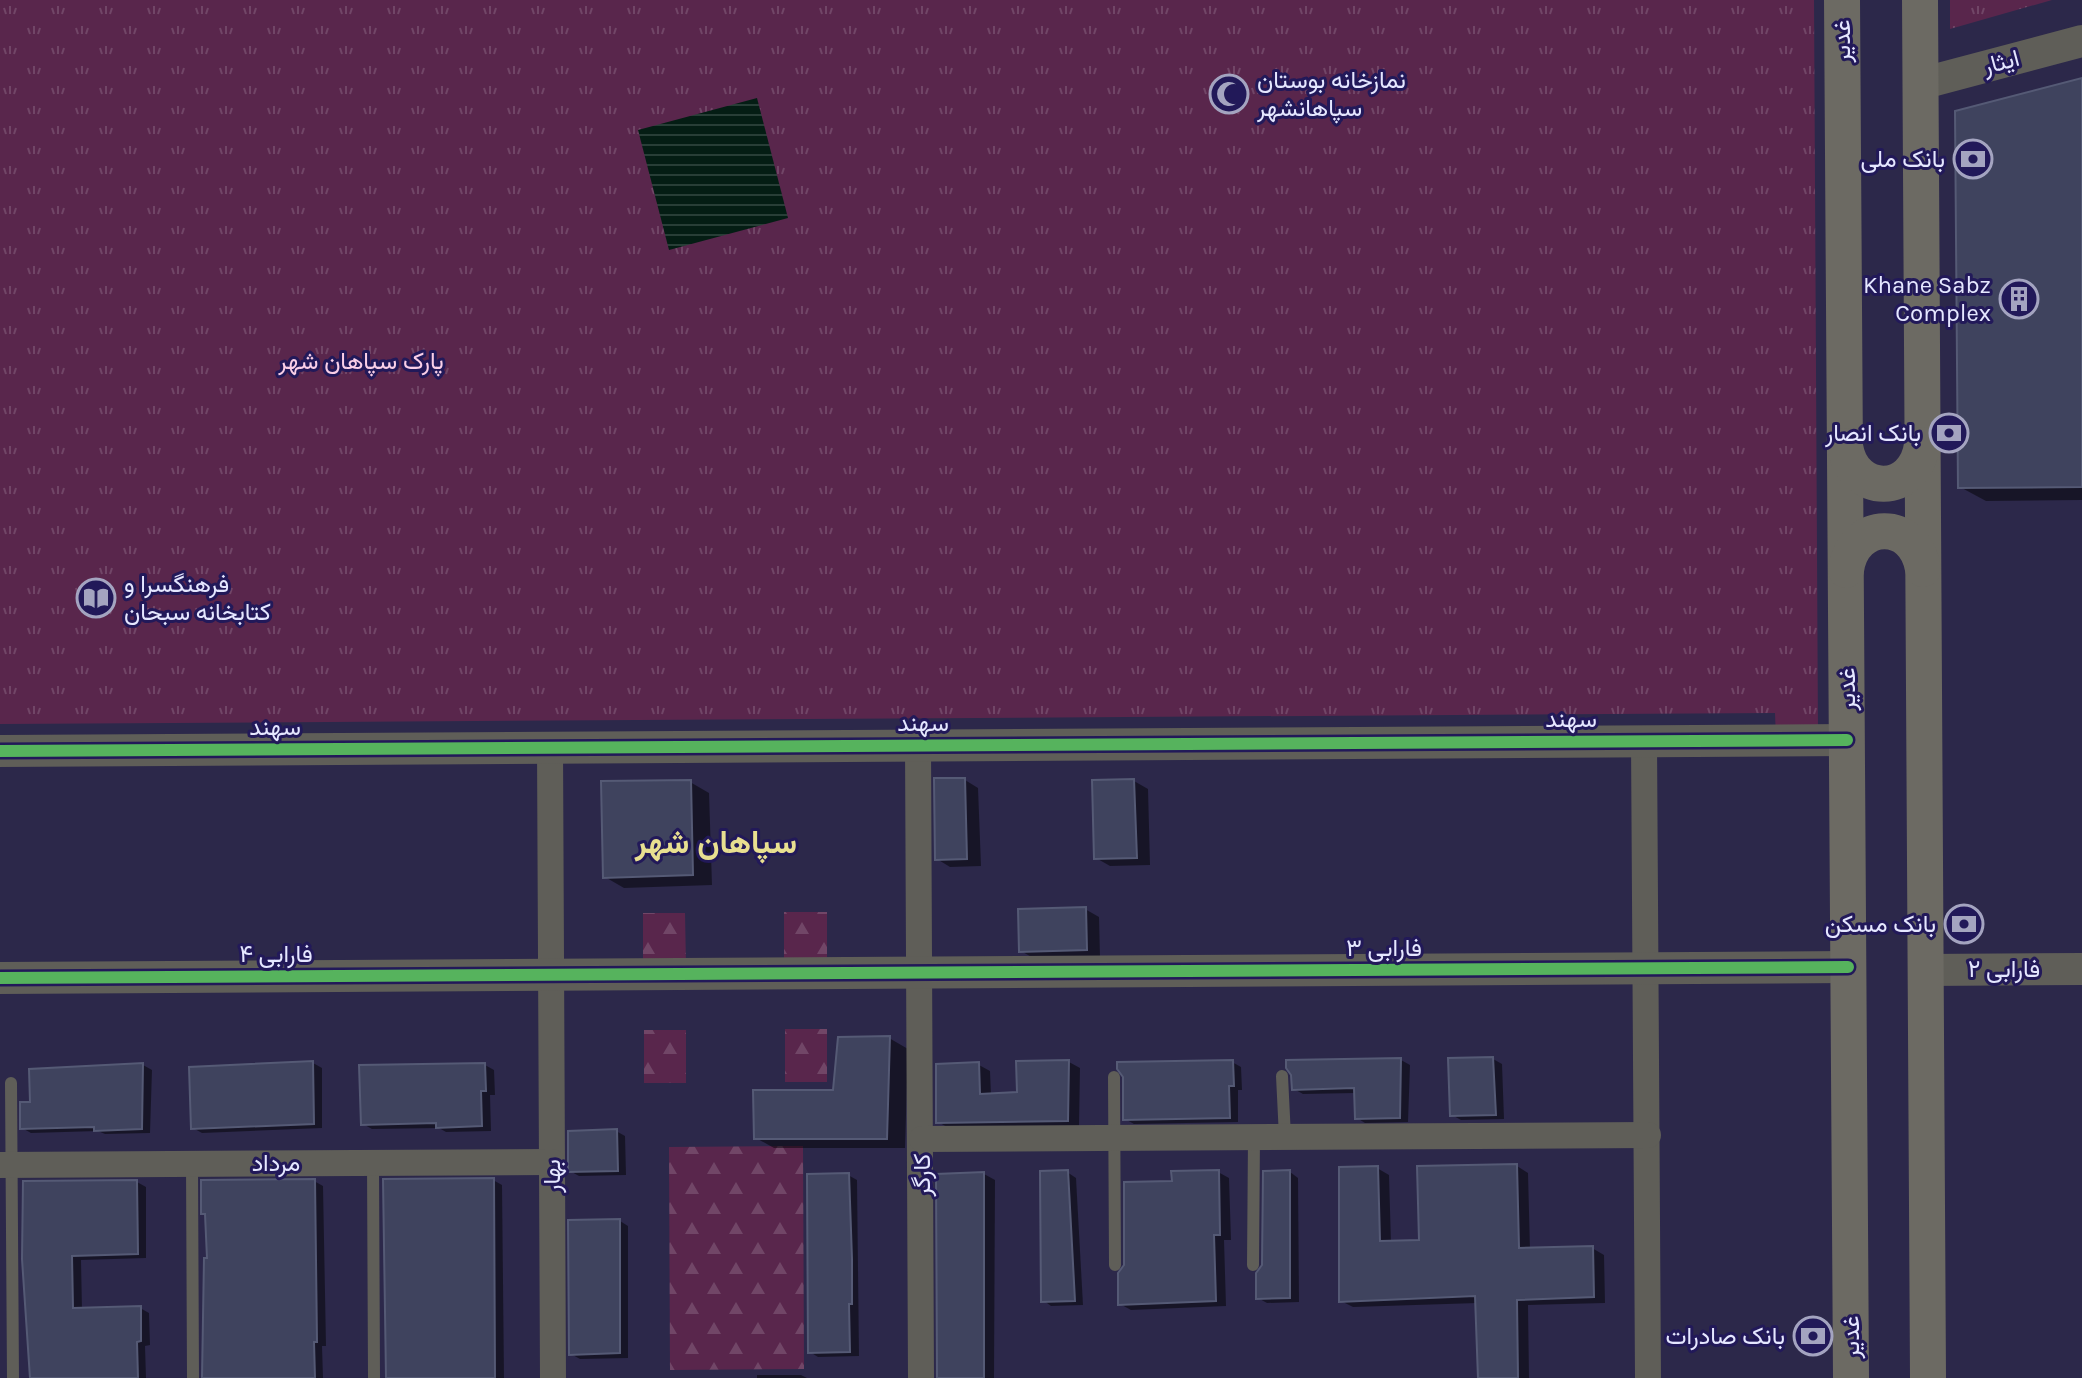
<svg xmlns="http://www.w3.org/2000/svg" width="2082" height="1378" viewBox="0 0 2082 1378" font-family="Karla,Vazirmatn,sans-serif">
<style>
.forest{fill:url(#forest-firs)}
.park{fill:url(#park-tufts)}
.water{fill:url(#water-rules)}
.shadow{fill:#0007}
.building{fill:#3f435e;stroke:#555a75;stroke-width:2}
.lines{fill:none;stroke-linecap:round;stroke-linejoin:round}
.service{stroke:#5f5e58;stroke-width:12}
.minor{stroke:#5f5e58;stroke-width:26}
.tertiary{stroke:#5f5e58;stroke-width:32}
.secondary{stroke:#6c6a63;stroke-width:36}
.cycleway-casing{stroke:#221959;stroke-width:17}
.cycleway{stroke:#56b35d;stroke-width:12}
.labels{text-anchor:middle;stroke-width:6;stroke-linejoin:round;paint-order:stroke}
.street-label{font-size:24px;fill:#e5e7ff;stroke:#221959}
.poi-label{font-size:24px;fill:#e5e7ff;stroke:#221959;text-anchor:end}
.park-label{font-size:24px;fill:#facfe7;stroke:#221959}
.district-label{font-size:32px;font-weight:bold;fill:#e8df90;stroke:#221959}
</style>
<defs>
<pattern id="forest-firs" width="22" height="20" patternUnits="userSpaceOnUse" patternTransform="scale(2)"><rect width="22" height="20" fill="#59264c"/><path d="M5 1l3.5 6h-7zM16 11l3.5 6h-7z" fill="#714667"/></pattern>
<pattern id="park-tufts" width="24" height="20" patternUnits="userSpaceOnUse" patternTransform="scale(2)"><rect width="24" height="20" fill="#59264c"/><path d="M3 7l-1-3M5 7V3M7 7l1-3M15 17l-1-3M17 17v-4M19 17l1-3" fill="none" stroke="#714667"/></pattern>
<pattern id="water-rules" width="6" height="5" patternUnits="userSpaceOnUse" patternTransform="scale(2)"><rect width="6" height="5" fill="#041d14"/><path d="M0 2.5h6" fill="none" stroke="#283e37"/></pattern>
</defs>
<rect width="100%" height="100%" fill="#2c284a"/>
<g class="forest">
<rect x="784" y="912" width="43" height="53"/>
<path d="M643 913H685L686 966H643Z"/>
<rect x="785" y="1029" width="42" height="53"/>
<rect x="644" y="1030" width="42" height="53"/>
<path d="M803 1146 804 1369 670 1370 669 1147Z"/>
</g>
<g class="park">
<path d="M0 0H1814L1818 738H1776L1775 713 0 724Z"/>
<path d="M1950 0H2052L1950 29Z"/>
</g>
<path class="water" d="M757 98 788 218 669 250 638 130Z"/>
<g class="shadow">
<path d="M2082 80V500L1986 501 1960 487Z"/>
<path d="M965 780 978 788 981 866 950 867 937 859Z"/>
<path d="M1134 781 1148 789 1150 865 1110 866 1096 858Z"/>
<path d="M690 782 709 793 712 885 624 888 605 877Z"/>
<path d="M1085 909 1099 917 1100 957 1035 959 1021 951Z"/>
<path d="M889 1038 908 1049 905 1148H774L756 1138 835 1092Z"/>
<path d="M1493 1059 1502 1064 1504 1119 1461 1120 1452 1115Z"/>
<path d="M1401 1060 1410 1065 1408 1122 1365 1123 1357 1118 1356 1093 1303 1094 1294 1089 1293 1074Z"/>
<path d="M1069 1062 1080 1068 1079 1126 949 1128 938 1122 979 1065 990 1071 991 1095 1019 1094Z"/>
<path d="M1232 1062 1241 1067 1242 1090H1238V1122L1134 1124 1125 1119V1076Z"/>
<path d="M313 1063 322 1068V1128L202 1133 193 1128Z"/>
<path d="M143 1065 152 1070 150 1133 105 1134 98 1131 31 1133 22 1128 32 1103Z"/>
<path d="M485 1065 494 1070 495 1095H490L491 1131 446 1132 439 1128 372 1129 363 1124Z"/>
<path d="M616 1131 625 1136 626 1175 579 1176 570 1171Z"/>
<path d="M1517 1166 1528 1173 1530 1250 1592 1248 1604 1255 1605 1303 1528 1305 1529 1378H1479L1478 1303 1353 1307 1341 1301 1377 1168 1389 1175 1391 1243 1421 1242Z"/>
<path d="M1067 1172 1076 1178 1083 1305 1051 1306 1043 1300Z"/>
<path d="M1218 1172 1229 1178 1231 1240H1224L1226 1306 1131 1310 1120 1304 1174 1183Z"/>
<path d="M1290 1172 1298 1178 1299 1302 1267 1303 1258 1298 1264 1266Z"/>
<path d="M984 1174 995 1180 994 1378H937Z"/>
<path d="M848 1175 857 1180 859 1356 818 1357 810 1352Z"/>
<path d="M493 1180 502 1185 504 1378H388Z"/>
<path d="M314 1181 323 1186 326 1346H322L323 1378H203Z"/>
<path d="M137 1182 146 1187V1258L81 1260 82 1310 140 1308 149 1313 150 1345 145 1346 146 1378H33L24 1259Z"/>
<path d="M620 1221 628 1226V1358L580 1359 571 1354Z"/>
<path d="M757 1375H801L807 1378H757Z"/>
</g>
<g class="building">
<path d="M2082 78V487L1958 488 1955 111Z"/>
<path d="M934 778H965L967 859 935 860Z"/>
<path d="M1134 779 1137 858 1094 859 1092 780Z"/>
<path d="M691 780 693 875 603 878 601 781Z"/>
<path d="M1086 907 1087 950 1019 952 1018 909Z"/>
<path d="M890 1036 887 1139H754L753 1090H833L838 1037Z"/>
<path d="M1493 1057 1496 1115 1450 1116 1448 1058Z"/>
<path d="M1401 1058 1400 1118 1355 1119 1354 1088 1292 1090 1291 1075 1286 1068V1060Z"/>
<path d="M1069 1060 1068 1121 936 1123V1064L979 1062 980 1094 1017 1092 1016 1061Z"/>
<path d="M1233 1060 1234 1086H1229L1230 1118 1123 1120V1077L1117 1069V1062Z"/>
<path d="M313 1061 314 1124 191 1129 189 1067Z"/>
<path d="M143 1063 142 1129 94 1131V1127L20 1129V1102H30L29 1069Z"/>
<path d="M485 1063 486 1091H481L482 1126 436 1128V1123L361 1125 359 1065Z"/>
<path d="M617 1129 618 1171 568 1172V1131Z"/>
<path d="M1517 1164 1519 1248 1593 1246 1594 1297 1517 1300 1518 1378H1478L1475 1296 1339 1302V1167L1378 1166 1380 1241 1419 1240 1417 1166Z"/>
<path d="M1068 1170 1075 1301 1041 1302 1040 1171Z"/>
<path d="M1219 1170 1220 1235H1214L1216 1301 1118 1305V1273L1124 1265V1182L1172 1181 1171 1171Z"/>
<path d="M1290 1170V1298L1256 1299V1273L1262 1265 1263 1171Z"/>
<path d="M984 1172V1378H937L936 1174Z"/>
<path d="M849 1173 852 1259V1304H849L850 1352 808 1353 807 1174Z"/>
<path d="M494 1178 495 1378H386L383 1179Z"/>
<path d="M315 1179 317 1342H314L315 1378H202L204 1258H207L205 1214H201V1180Z"/>
<path d="M137 1180 138 1254 72 1256 73 1308 141 1306V1341L137 1342 138 1378H30L22 1259 23 1181Z"/>
<path d="M620 1219V1353L569 1355 568 1220Z"/>
</g>
<g class="lines">
<g class="service">
<path d="M1282 1076 1285 1137"/>
<path d="M1114 1077 1115 1265"/>
<path d="M11 1083 13 1378"/>
<path d="M373 1163 374 1378"/>
<path d="M192 1164 193 1378"/>
<path d="M1253 1265 1254 1137"/>
</g>
<g class="minor">
<path d="M1644 741 1648 1378"/>
<path d="M918 745 921 1378"/>
<path d="M550 748 553 1378"/>
<path d="M922 1139 1648 1135"/>
<path d="M0 1165 552 1162"/>
</g>
<g class="tertiary">
<path d="M1920 84 2082 41"/>
<path d="M0 751 1847 740"/>
<path d="M1926 970 2082 969"/>
<path d="M0 978 1848 967"/>
</g>
<g class="secondary">
<path d="M1842 0 1851 1378"/>
<path d="M1920 0 1928 1378"/>
<path d="M1845 446C1853 497 1915 496 1922 445"/>
<path d="M1846 570C1853 519 1915 518 1923 569"/>
</g>
<defs>
<g id="cycleway">
<path d="M0 751 1847 740"/>
<path d="M0 978 1848 967"/>
</g>
</defs>
<use href="#cycleway" class="cycleway-casing"/>
<use href="#cycleway" class="cycleway"/>
</g>
<defs>
<symbol id="mosque-ring" viewBox="-11 -11 22 22"><circle r="9.5" fill="#221959" stroke="#a4a4c0" stroke-width="1.5"/><path d="M3.5-4.9A6 6 0 1 0 3.5 4.9A5 5 0 1 1 3.5-4.9Z" fill="#a4a4c0"/></symbol>
<symbol id="bank-ring" viewBox="-11 -11 22 22"><circle r="9.5" fill="#221959" stroke="#a4a4c0" stroke-width="1.5"/><path d="M-6-4H6V4H-6ZM0-2.3a2.3 2.3 0 1 0 0 4.6a2.3 2.3 0 1 0 0-4.6Z" fill="#a4a4c0"/></symbol>
<symbol id="building-ring" viewBox="-11 -11 22 22"><circle r="9.5" fill="#221959" stroke="#a4a4c0" stroke-width="1.5"/><path d="M-4-6H4V6H1V3H-1V6H-4ZM-2.5-4.3h1.7v1.8h-1.7ZM.8-4.3h1.7v1.8H.8ZM-2.5-1h1.7V.8h-1.7ZM.8-1h1.7V.8H.8Z" fill="#a4a4c0"/></symbol>
<symbol id="library-ring" viewBox="-11 -11 22 22"><circle r="9.5" fill="#221959" stroke="#a4a4c0" stroke-width="1.5"/><path d="M-6-4Q-3-5.5-.7-3.5V5Q-3 3-6 4ZM6-4Q3-5.5 .7-3.5V5Q3 3 6 4Z" fill="#a4a4c0"/></symbol>
</defs>
<g fill-rule="evenodd">
<use href="#mosque-ring" x="1207" y="72" width="44" height="44"/>
<use href="#bank-ring" x="1951" y="137" width="44" height="44"/>
<use href="#building-ring" x="1997" y="277" width="44" height="44"/>
<use href="#bank-ring" x="1927" y="411" width="44" height="44"/>
<use href="#library-ring" x="74" y="576" width="44" height="44"/>
<use href="#bank-ring" x="1942" y="902" width="44" height="44"/>
<use href="#bank-ring" x="1791" y="1314" width="44" height="44"/>
</g>
<g class="labels">
<g class="street-label">
<text transform="translate(1842 41) rotate(-90)" y="8">غدیر</text>
<text transform="translate(2001 62) rotate(-15)" y="8">ایثار</text>
<text transform="translate(1847 689) rotate(-90)" y="8">غدیر</text>
<text x="1571" y="727">سهند</text>
<text x="923" y="731">سهند</text>
<text x="275" y="735">سهند</text>
<text x="1384" y="956">فارابی ۳</text>
<text x="276" y="962">فارابی ۴</text>
<text x="2004" y="977">فارابی ۲</text>
<text x="276" y="1171">مرداد</text>
<text transform="translate(922 1175) rotate(-90)" y="8">کارگر</text>
<text transform="translate(552 1176) rotate(-90)" y="8">بهار</text>
<text transform="translate(1851 1337) rotate(-90)" y="8">غدیر</text>
</g>
<g class="poi-label">
<text x="1257" y="88" text-anchor="start">نمازخانه بوستان<tspan x="1257" dy="28">سپاهانشهر</tspan></text>
<text x="1945" y="167">بانک ملی</text>
<text x="1991" y="293">Khane Sabz<tspan x="1991" dy="28">Complex</tspan></text>
<text x="1921" y="441">بانک انصار</text>
<text x="124" y="592" text-anchor="start">فرهنگسرا و<tspan x="124" dy="28">کتابخانه سبحان</tspan></text>
<text x="1936" y="932">بانک مسکن</text>
<text x="1785" y="1344">بانک صادرات</text>
</g>
<g class="park-label">
<text x="361" y="369">پارک سپاهان شهر</text>
</g>
<g class="district-label">
<text x="716" y="853">سپاهان شهر</text>
</g>
</g>
</svg>
